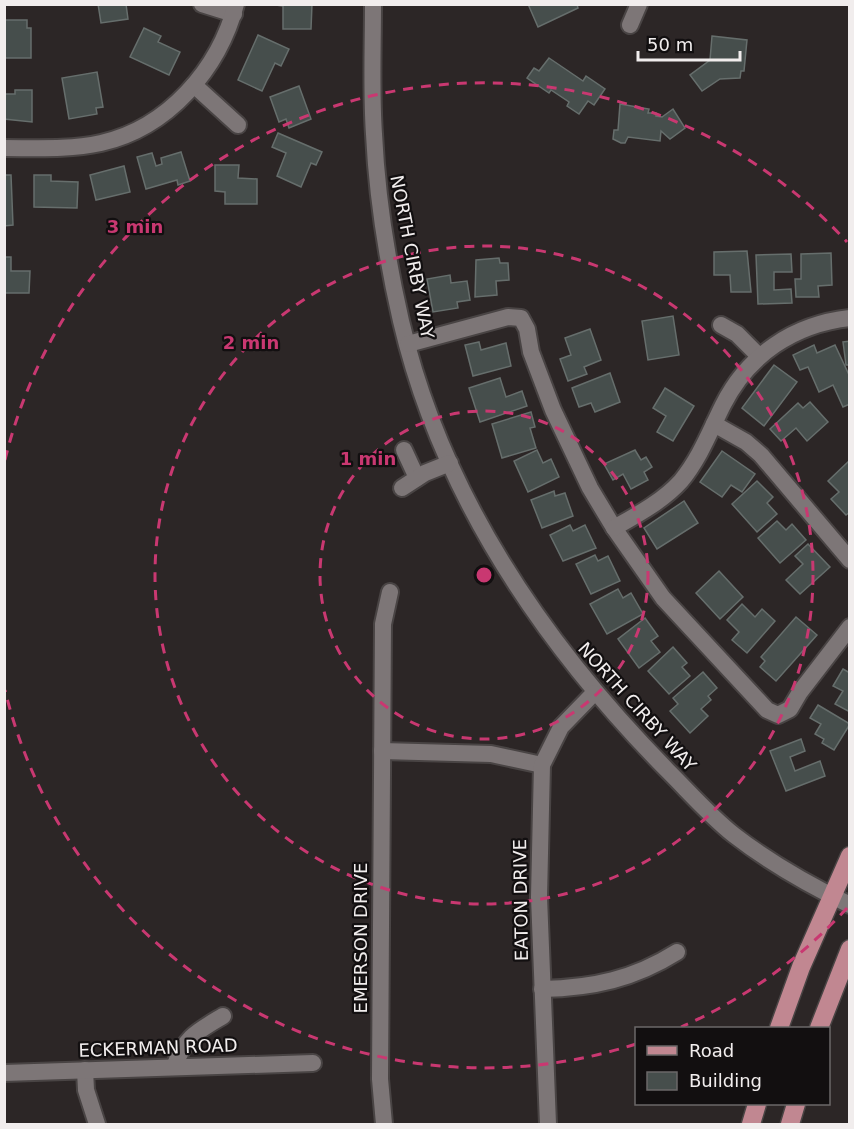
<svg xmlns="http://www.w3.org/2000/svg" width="854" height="1129" viewBox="0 0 854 1129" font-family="'DejaVu Sans',sans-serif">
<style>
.building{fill:#464e4c;stroke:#666e6c;stroke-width:1.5}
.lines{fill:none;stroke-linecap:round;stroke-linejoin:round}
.minor-casing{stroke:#494444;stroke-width:20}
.major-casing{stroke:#494444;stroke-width:21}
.minor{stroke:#7d7677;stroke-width:16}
.major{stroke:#c18791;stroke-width:18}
.ring{fill:none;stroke:#c93871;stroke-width:3;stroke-dasharray:10 8}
.labels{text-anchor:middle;stroke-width:4.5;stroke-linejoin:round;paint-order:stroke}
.street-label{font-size:18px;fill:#f1eded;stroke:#120f10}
.centre{fill:#c93871;stroke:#120f10;stroke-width:3}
.ring-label{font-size:18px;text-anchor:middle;font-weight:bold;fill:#c93871;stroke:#120f10;stroke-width:4.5;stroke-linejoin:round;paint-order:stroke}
</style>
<rect width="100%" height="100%" fill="#2c2626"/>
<g class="building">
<path d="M98 4H126L128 19 101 23Z"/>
<path d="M268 4H312L311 29H283V6Z"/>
<path d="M528 4H577L578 8 538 27Z"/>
<path d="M4 20H27V28H31V58H4Z"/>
<path d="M144 28 161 36 158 42 180 52 169 75 130 57Z"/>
<path d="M258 35 289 49 281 66 275 63 262 91 238 80Z"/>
<path d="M712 36 747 40 744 71H741L740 78 720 79 702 91 690 75 710 60Z"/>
<path d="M549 58 583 81 586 76 605 89 594 105 588 101 579 114 567 106 569 102 551 90 549 93 527 78 534 68 539 71Z"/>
<path d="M97 72 103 107 96 108 97 114 69 119 62 78Z"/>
<path d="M299 86 311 119 289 128 286 119 279 122 270 97Z"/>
<path d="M15 90H32V122L4 119V94H15Z"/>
<path d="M620 104 649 109 648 113H656V116L662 117 673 109 685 128 670 139 661 131 660 141 628 137 625 143H621L613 139 614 130H618Z"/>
<path d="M278 133 322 152 316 165 311 163 301 187 277 176 286 153 272 147Z"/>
<path d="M181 152 190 181 178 185 177 180 146 189 137 157 152 153 156 166 162 164 161 158Z"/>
<path d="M215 165H239L238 178 257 179V204H225V192L215 191Z"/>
<path d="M124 166 130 192 96 200 90 175Z"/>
<path d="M4 175H11L13 225 4 226Z"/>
<path d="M34 175H51V181L78 182 77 208 34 207Z"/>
<path d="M747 251 751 292H731L730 275H714V252Z"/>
<path d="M831 253 832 285 818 286 819 297H796L795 279H801V254Z"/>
<path d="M791 254 792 272H774V290L791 289 792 303 758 304 756 255Z"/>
<path d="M4 257H11V271H30L29 293H4Z"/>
<path d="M499 258 500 263H508L509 280 496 281 497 295 475 297 476 260Z"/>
<path d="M450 275 451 283 467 281 470 300 457 302 458 308 433 312 427 279Z"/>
<path d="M673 316 679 355 648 360 642 321Z"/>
<path d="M590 329 601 360 584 367 587 374 568 381 560 359 571 355 565 338Z"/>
<path d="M850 341V365H846L843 342Z"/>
<path d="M479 342 481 350 506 343 511 366 473 376 465 345Z"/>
<path d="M814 345 817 353 835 345 850 377V404L843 407 833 385 819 392 808 367 800 370 793 355Z"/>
<path d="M774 365 797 382 764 426 742 408Z"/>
<path d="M610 373 620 402 595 412 591 403 579 407 572 388Z"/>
<path d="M500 378 506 397 522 391 527 406 480 422 469 388Z"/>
<path d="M665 388 694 406 673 441 657 432 666 416 653 408Z"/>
<path d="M810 402 828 422 807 441 796 428 781 441 770 429 798 403 803 408Z"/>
<path d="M531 412 535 427 530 428 536 448 502 458 492 424Z"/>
<path d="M537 450 543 463 551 459 559 477 528 492 514 461Z"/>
<path d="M635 450 641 460 646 457 652 467 644 472 648 480 631 489 623 474 613 480 604 464Z"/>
<path d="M722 451 755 474 742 492 731 485 722 497 700 482Z"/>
<path d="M849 461 850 512 846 515 831 499 839 492 828 481Z"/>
<path d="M757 481 773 497 767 503 777 514 757 532 732 504Z"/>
<path d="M554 491 555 496 565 493 573 516 542 528 531 500Z"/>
<path d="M684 501 698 523 657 549 644 528Z"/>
<path d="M777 521 786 530 792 524 806 540 780 563 758 538Z"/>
<path d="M570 525 573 531 585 525 596 548 563 561 550 535Z"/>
<path d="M808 544 830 567 800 594 786 580 803 564 795 556Z"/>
<path d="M595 555 598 561 608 556 620 581 591 594 576 564Z"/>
<path d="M719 571 743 597 720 619 696 593Z"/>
<path d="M618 589 623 598 631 593 643 614 607 634 590 604Z"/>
<path d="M742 604 755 617 762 609 775 621 747 653 732 640 739 632 727 620Z"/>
<path d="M796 617 817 635 776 681 760 667 765 661 761 657Z"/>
<path d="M645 618 658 636 651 641 660 652 639 668 618 639Z"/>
<path d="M673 647 687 663 682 667 690 676 669 694 648 671Z"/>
<path d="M843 669 850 673V712L835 704 843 691 833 686Z"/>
<path d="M703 672 717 688 708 696 711 700 701 709 708 716 690 733 670 711 678 704 673 698Z"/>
<path d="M818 705 850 724 834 750 822 743 824 739 815 734 821 724 810 718Z"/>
<path d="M801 739 805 751 790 757 795 771 820 761 825 776 786 791 770 751Z"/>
</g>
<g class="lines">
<defs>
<g id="minor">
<path d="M202 4 234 14"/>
<path d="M373 4C373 48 371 91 374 134 377 197 387 260 401 321 442 497 544 645 668 771 690 793 710 816 734 835 770 863 809 885 850 905"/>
<path d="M630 25 639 4"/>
<path d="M194 85 238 125"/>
<path d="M4 148C37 148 69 150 101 143 168 128 219 69 236 4"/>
<path d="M721 325 737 334 759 356"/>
<path d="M408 344 508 317 521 318 527 329 531 352 553 410 590 488 614 528 663 598 767 710 778 715 790 709 800 692 850 627"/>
<path d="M714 424 746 442 761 455 850 560"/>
<path d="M404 450 417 478"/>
<path d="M402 488 425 473 450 463"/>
<path d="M614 528C637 515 663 501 681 481 700 458 710 431 723 405 748 355 794 324 850 318"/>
<path d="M382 751 491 754 542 765"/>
<path d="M542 989C593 988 634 979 677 952"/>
<path d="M174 1067C185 1037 196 1032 223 1016"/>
<path d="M85 1070 86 1090 97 1124"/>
<path d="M4 1073 313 1063"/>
<path d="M384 1124 380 1079 383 624 390 592"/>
<path d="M548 1124 539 897 542 765 561 727 594 693"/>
</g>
<g id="major">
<path d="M779 1028 801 967 850 856"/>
<path d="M819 1028 850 949"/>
<path d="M751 1124 757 1104"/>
<path d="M790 1124 796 1104"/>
</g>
</defs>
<use href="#minor" class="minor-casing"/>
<use href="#major" class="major-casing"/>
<use href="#minor" class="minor"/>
<use href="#major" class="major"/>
</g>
<g class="ring">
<circle cx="484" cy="575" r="164"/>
<circle cx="484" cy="575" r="329"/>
<path d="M847 908A493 493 0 0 1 681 1027M636 1044A493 493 0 0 1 5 690M5 460A493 493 0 0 1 847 242"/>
</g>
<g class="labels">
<g class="street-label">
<text transform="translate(412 257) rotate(79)" y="6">NORTH CIRBY WAY</text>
<text transform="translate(637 707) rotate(48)" y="6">NORTH CIRBY WAY</text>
<text transform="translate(521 900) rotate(-91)" y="6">EATON DRIVE</text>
<text transform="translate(361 938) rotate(-90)" y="6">EMERSON DRIVE</text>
<text transform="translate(158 1048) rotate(-2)" y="6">ECKERMAN ROAD</text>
</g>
</g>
<circle cx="484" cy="575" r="9" class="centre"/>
<g class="ring-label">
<text x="135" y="233">3 min</text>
<text x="251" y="349">2 min</text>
<text x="368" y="465">1 min</text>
</g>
<rect width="854" height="1129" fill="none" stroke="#f1eded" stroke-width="12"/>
<rect x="635" y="1027" width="195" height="78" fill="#120f10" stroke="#6b6868" stroke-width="1.5"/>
<rect x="647" y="1046" width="30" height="9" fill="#c18791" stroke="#6b6868" stroke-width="1.5"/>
<text x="689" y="1057" font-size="18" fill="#f1eded">Road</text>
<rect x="647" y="1072" width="30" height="18" fill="#464e4c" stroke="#6b6868" stroke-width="1.5"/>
<text x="689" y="1087" font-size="18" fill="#f1eded">Building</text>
<path d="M638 51v9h102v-9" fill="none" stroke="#f1eded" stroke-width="3"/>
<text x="647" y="51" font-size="18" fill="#f1eded" stroke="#120f10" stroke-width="4.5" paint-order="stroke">50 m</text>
</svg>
